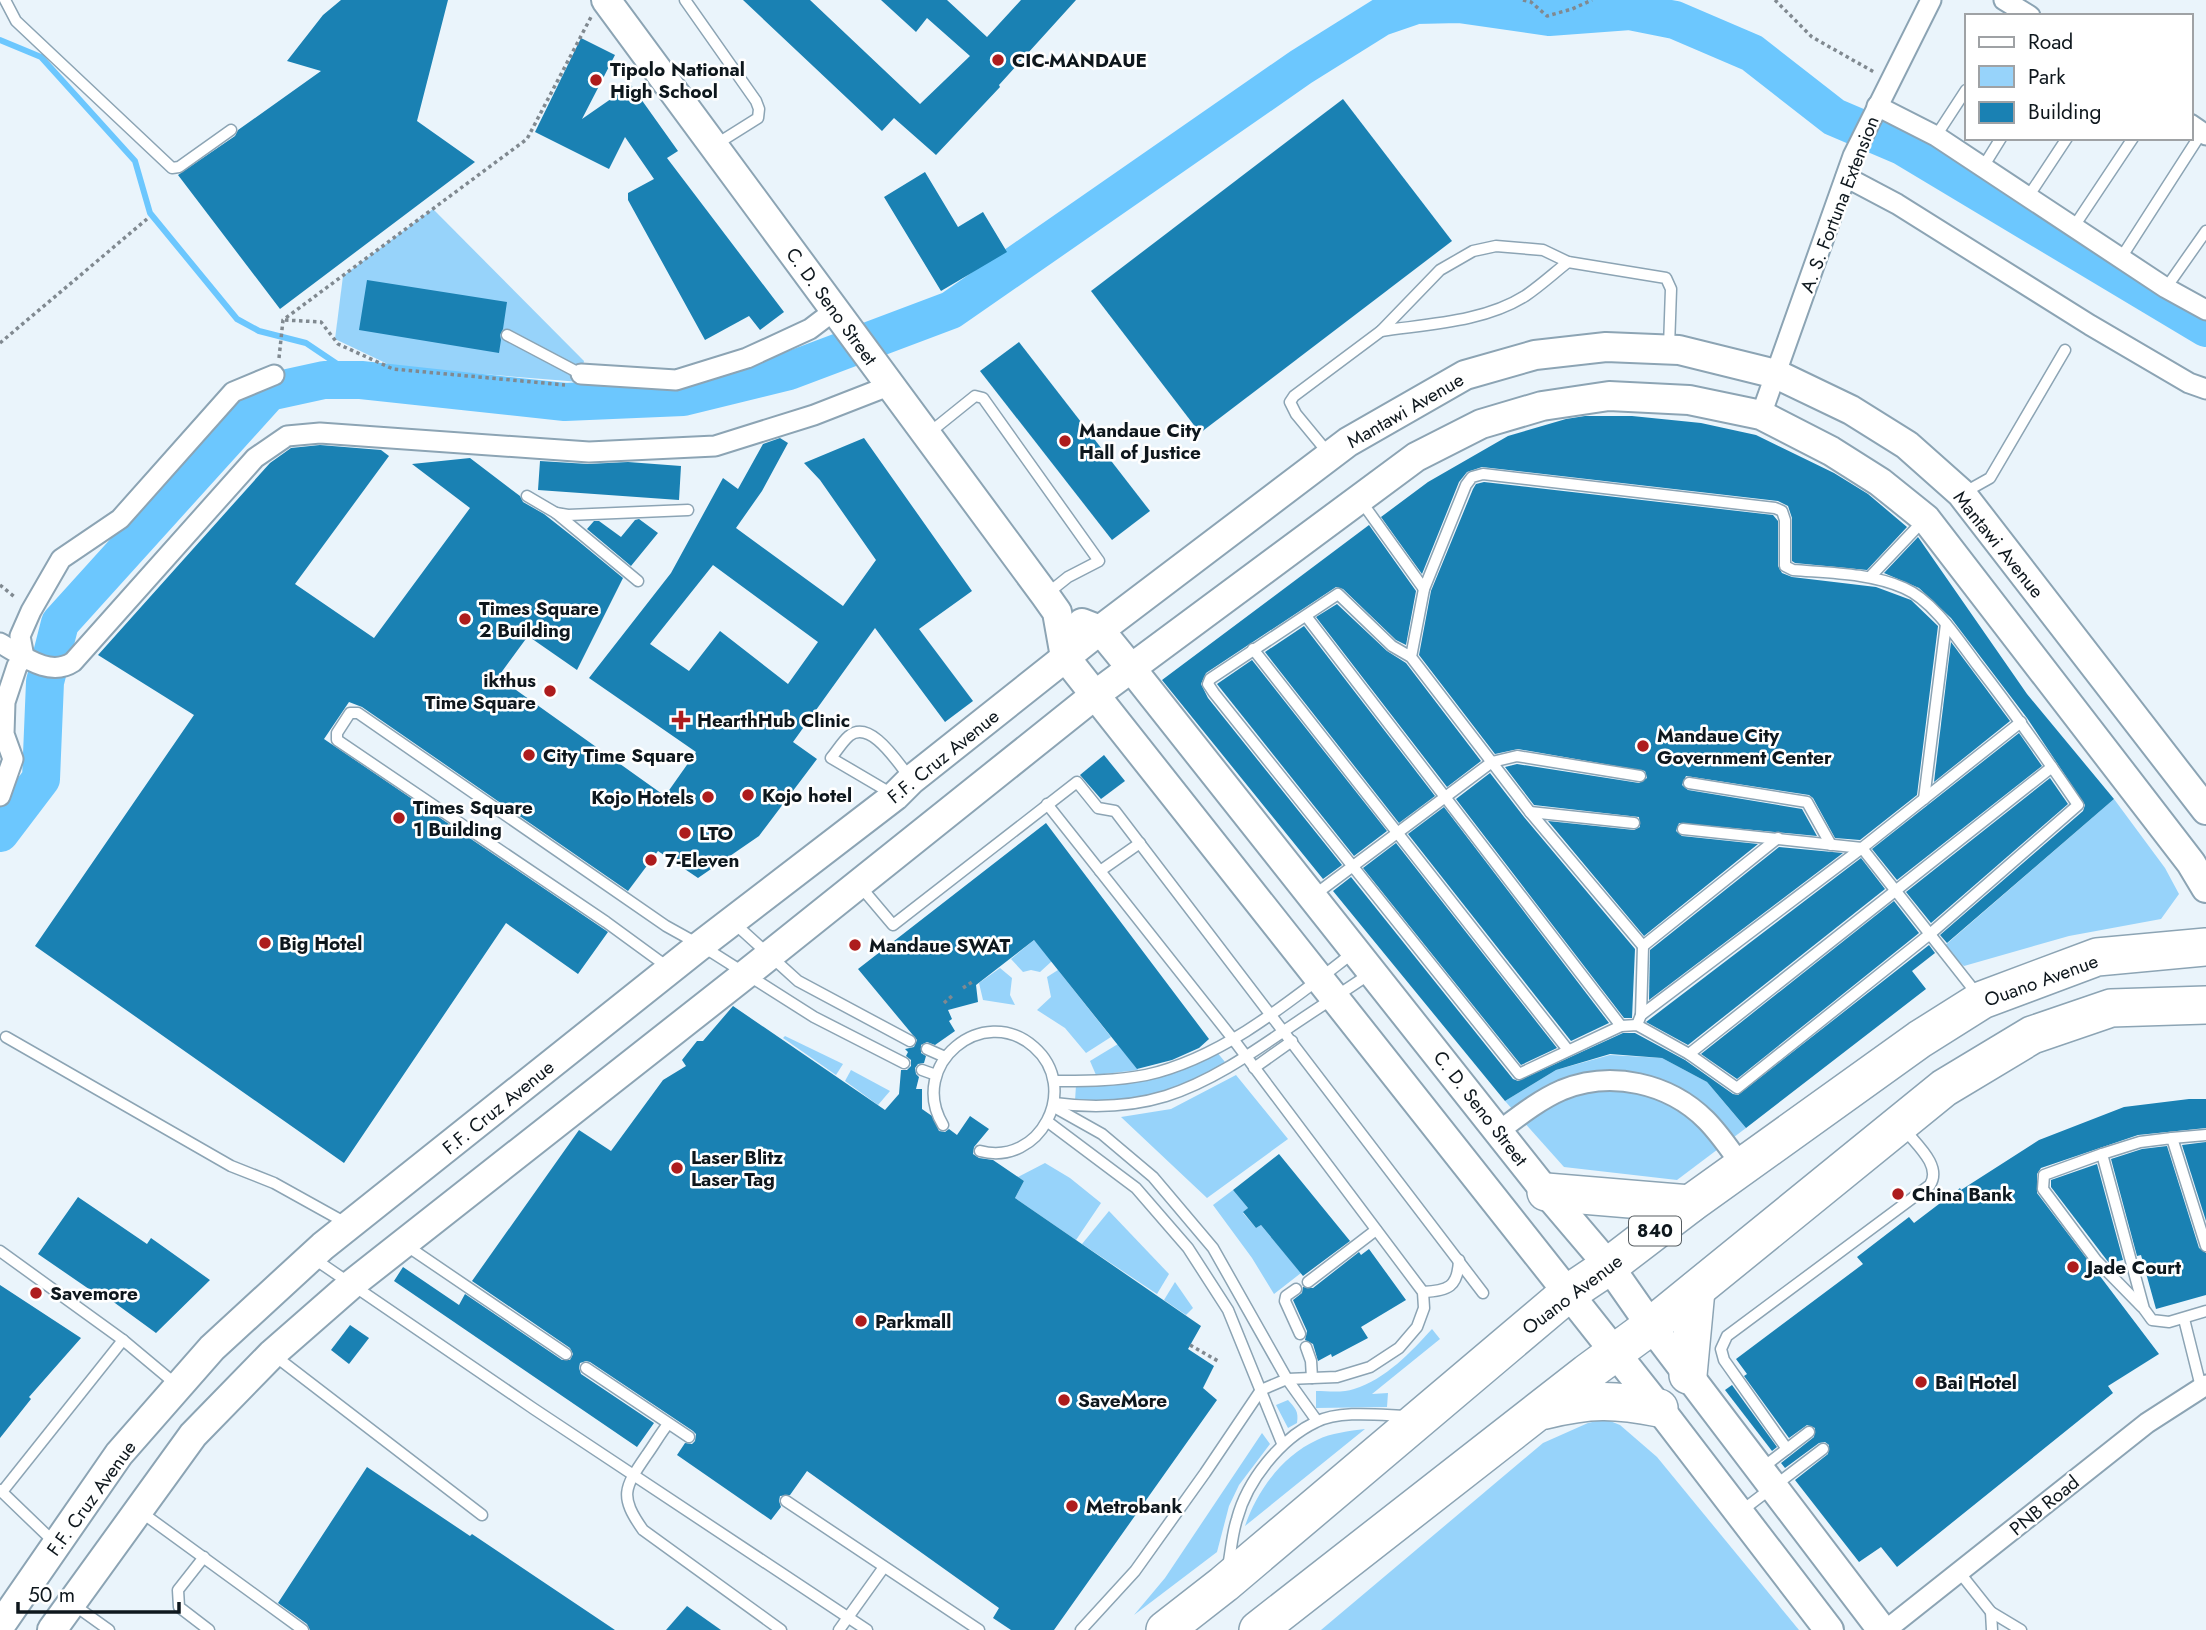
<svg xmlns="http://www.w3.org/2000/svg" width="2206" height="1630" viewBox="0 0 2206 1630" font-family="Jost,sans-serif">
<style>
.green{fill:#97d3fa}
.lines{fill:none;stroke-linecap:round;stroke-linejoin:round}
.stream{stroke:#6cc7fe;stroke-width:6}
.canal{stroke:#6cc7fe;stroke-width:23}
.river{stroke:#6cc7fe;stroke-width:38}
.building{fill:#1a81b3;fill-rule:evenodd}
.lane-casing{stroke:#8ca4b4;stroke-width:13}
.street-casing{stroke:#8ca4b4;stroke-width:23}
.secondary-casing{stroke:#8ca4b4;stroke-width:32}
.highway-casing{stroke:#8ca4b4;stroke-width:40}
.path{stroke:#808990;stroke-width:3.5;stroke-dasharray:3.5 3.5;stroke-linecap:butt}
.lane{stroke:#fff;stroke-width:10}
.street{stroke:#fff;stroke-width:19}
.secondary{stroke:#fff;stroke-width:28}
.highway{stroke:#fff;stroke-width:37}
.poi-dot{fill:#ad1c1d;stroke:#fff;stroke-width:2.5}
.labels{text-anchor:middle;stroke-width:5;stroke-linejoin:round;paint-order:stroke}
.shield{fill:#fff;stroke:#565d61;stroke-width:2}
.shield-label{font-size:18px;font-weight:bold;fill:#0e171d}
.poi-label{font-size:19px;font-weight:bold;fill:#0e171d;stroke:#fff;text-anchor:start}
.street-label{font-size:19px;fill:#0e171d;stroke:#fff}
</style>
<rect width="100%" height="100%" fill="#eaf4fb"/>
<g class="green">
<path d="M433 209 584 361 580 382 394 367 335 339 343 276Z"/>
<path d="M2114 799 2165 868 2179 894 2161 919 2069 936 1964 966 1942 948Z"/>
<path d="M1034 940 1052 961 1040 972 1031 970 1023 972 1011 959Z"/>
<path d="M1000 968 1012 978 1010 995 1015 1005 983 1000 979 983Z"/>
<path d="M1058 970 1111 1037 1086 1053 1065 1028 1037 1010 1051 997 1047 977Z"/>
<path d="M785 1036 843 1064 836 1075 783 1038Z"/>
<path d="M1118 1044 1138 1070 1096 1075 1090 1061Z"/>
<path d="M1216 1051 1225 1062C1182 1094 1127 1101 1075 1101L1076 1085H1098Z"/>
<path d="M1610 1055 1662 1058 1707 1082 1746 1128 1677 1180 1564 1167 1505 1101 1556 1070Z"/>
<path d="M851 1070 890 1091 878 1105 845 1081Z"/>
<path d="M1236 1075 1288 1139 1207 1198 1121 1117 1171 1109Z"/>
<path d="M1045 1163 1070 1178 1101 1203 1076 1240 1015 1198 1024 1181 1018 1177Z"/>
<path d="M1233 1190 1248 1208 1243 1213 1256 1228 1261 1225 1301 1273 1274 1294 1252 1258 1213 1205Z"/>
<path d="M1109 1211 1169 1274 1157 1294 1082 1244Z"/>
<path d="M1175 1282 1193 1308 1186 1315 1164 1300Z"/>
<path d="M1432 1329 1440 1339 1372 1394 1388 1393 1387 1407 1316 1408V1391C1328 1391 1343 1393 1354 1389 1386 1379 1411 1352 1432 1329Z"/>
<path d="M1288 1400C1295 1408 1299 1411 1297 1423L1288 1428 1276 1405Z"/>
<path d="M1605 1419 1620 1425 1657 1457 1799 1630H1321L1543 1443 1588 1423Z"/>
<path d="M1365 1429 1245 1526C1257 1491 1282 1456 1317 1440 1331 1433 1349 1431 1365 1429Z"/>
<path d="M1262 1433 1270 1444 1239 1485 1229 1506 1217 1552 1134 1615 1165 1578Z"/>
</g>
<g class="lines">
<path class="stream" d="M0 40 41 57 135 161 150 213 237 319 259 331 306 343 361 380"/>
<path class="canal" d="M1464 0 1465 4"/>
<path class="river" d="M0 833 41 779 45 682 60 623 269 392 324 380H361L565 402 683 397 789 371 951 310 1301 67 1381 17 1416 5 1459 4 1549 17 1630 11 1675 20 1752 53 1834 117 1902 146 2206 328"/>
</g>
<g class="building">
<path d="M341 0H448L417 121 475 162 280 309 178 175 235 136 238 130 321 71 287 61 323 15Z"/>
<path d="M743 0H810L920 104 970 56 927 18 916 32 881 0H947L987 37 1021 0H1076L999 85 1000 87 936 155 894 118 882 131Z"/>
<path d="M581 38 615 55 582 119 631 85 678 151 667 158 784 312 760 330 749 316 705 340 628 200V193L654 179 625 137 609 169 535 132Z"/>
<path d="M1343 99 1452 241 1200 433 1091 291Z"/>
<path d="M925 172 958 227 983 212 1007 252 941 291 884 197Z"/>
<path d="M367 280 507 302 503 329 500 335 501 340 499 353 359 330Z"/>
<path d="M1019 342 1150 511 1112 540 980 371Z"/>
<path d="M1585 416H1632L1701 423 1756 435 1834 473 1868 494 1907 527 1867 570 1795 563 1792 561V518L1788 506 1778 501 1482 467 1467 472 1459 482 1422 574 1381 517 1428 482 1508 436 1566 419Z"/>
<path d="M780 438 788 443 762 491 736 528 843 606 876 560 820 480 804 463 864 438 972 591 919 629 973 701 945 722 875 628 793 742 817 759 759 836 698 878 658 851 628 891 362 707 349 702 324 739 608 932 578 974 506 923 344 1163 35 946 194 715 98 655 270 463 291 448 320 445 381 450 389 456 295 584 374 638 470 508 412 464 470 458 520 496 523 502 544 514 577 540 623 578 577 670 528 636 498 677 665 796 696 752 589 678 671 573 723 478 738 489 763 444ZM713 565 818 642 788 684 720 631 689 671 650 644Z"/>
<path d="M540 461 588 464 628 462 681 466 679 500 538 490Z"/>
<path d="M1484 482 1773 515 1778 521V566L1782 573 1792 577 1876 587 1911 600 1938 626 1917 795 1860 840 1835 838 1813 798 1809 795 1686 776 1682 785 1688 790 1802 809 1817 836 1679 823 1676 831 1682 836 1758 844 1644 936 1548 821 1634 830 1640 827 1639 817 1534 805 1505 767 1517 764 1639 783 1647 778 1645 771 1518 749 1495 754 1419 655 1431 591 1473 489 1476 484Z"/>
<path d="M639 519 658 533 631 566 587 529 594 521H599L621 537 635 520Z"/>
<path d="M1369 525 1416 591 1406 645 1396 640 1343 589 1336 587 1206 673 1201 684 1208 698 1342 865 1323 879 1162 680Z"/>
<path d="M1918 537 2027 694 2114 799 1947 943 1940 935 2083 811 2085 805 2027 718 1951 618 1919 588 1884 573Z"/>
<path d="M1337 604 1387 651 1406 663 1481 761 1447 787 1316 617Z"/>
<path d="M1304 626 1435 796 1399 823 1265 652Z"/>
<path d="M1951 642 2010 721 1934 782Z"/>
<path d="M1252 660 1387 831 1354 856 1217 684Z"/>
<path d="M2019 733 2042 766 1897 880 1872 849Z"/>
<path d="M1104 755 1125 781 1101 799 1080 775Z"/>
<path d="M1490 773 1524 817 1635 949 1632 1018H1624L1456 799Z"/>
<path d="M2050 778 2068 804 1931 923 1906 892Z"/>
<path d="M1444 807 1609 1023 1571 1041 1408 834Z"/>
<path d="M1046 823 1209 1039 1199 1048 1172 1060 1137 1069 1034 940 976 985 978 1002 948 1010 952 1019 949 1021 955 1031 935 1045 927 1042 921 1045V1053L926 1056 924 1063 918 1064 915 1068 916 1074 919 1077 916 1089H922V1109L932 1116 939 1131 945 1132 949 1129 957 1135 970 1116 989 1129 974 1147 973 1154 979 1158 993 1160 1024 1181 1015 1198 1201 1326 1188 1349 1214 1366 1203 1388 1217 1400 1054 1630H1011L993 1618 999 1608 807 1471 790 1495 780 1496 779 1501 781 1507 771 1520 677 1455 685 1443 692 1444 695 1441 696 1434 693 1431 590 1362 586 1361 580 1363 579 1368 581 1374 654 1423 637 1447 394 1281 403 1267 459 1305 465 1294 562 1360H570L573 1354 570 1348 472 1281 579 1130 611 1151 663 1080 686 1066 682 1060 697 1041H703L733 1006 885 1110 899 1094 901 1070H907L911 1066V1060L906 1056 908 1052 905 1049 914 1047 917 1040 858 969Z"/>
<path d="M1396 843 1557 1048 1521 1065 1363 868Z"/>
<path d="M1779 847 1843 853 1649 1000 1650 950Z"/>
<path d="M1861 858 1885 889 1688 1045 1646 1022Z"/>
<path d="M1351 877 1513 1079 1518 1081 1623 1033H1635L1685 1060 1733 1094 1738 1095 1929 945 1935 953 1912 971 1926 989 1746 1128 1707 1082 1662 1058 1610 1054 1556 1070 1505 1101 1333 891Z"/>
<path d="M1894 901 1919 933 1737 1079 1701 1054Z"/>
<path d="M2189 1099H2206V1128L2138 1135 2041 1168 2037 1174V1193L2159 1354 2108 1386 2113 1393 1897 1567 1881 1547 1859 1562 1795 1480 1828 1454 1829 1445 1825 1442 1819 1443 1785 1468 1781 1463 1814 1437 1815 1428 1807 1425 1789 1438 1744 1376 1747 1374 1736 1359 1863 1264 1857 1257 1909 1217 1914 1223 1960 1188 1961 1190 2039 1140 2124 1107Z"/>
<path d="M2206 1142V1221L2182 1145Z"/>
<path d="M2167 1146 2199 1248 2206 1253V1295L2156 1309 2141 1255 2137 1256 2111 1159 2142 1149Z"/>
<path d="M1279 1154 1350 1241 1303 1276 1261 1225 1256 1228 1243 1212 1248 1208 1233 1190Z"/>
<path d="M2097 1164 2123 1260 2109 1263 2051 1187V1180Z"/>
<path d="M78 1197 147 1244 151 1238 210 1280 156 1333 104 1295 102 1298 38 1254Z"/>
<path d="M1369 1249 1406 1300 1361 1327 1368 1338 1332 1357 1331 1354 1318 1361 1313 1344 1305 1340 1307 1331 1293 1300 1302 1293 1303 1287 1313 1288 1359 1252 1361 1255Z"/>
<path d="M0 1285 81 1338 29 1397 31 1399 0 1438Z"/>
<path d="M350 1325 369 1338 349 1364 331 1350Z"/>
<path d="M1732 1385 1777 1447 1772 1451 1725 1390Z"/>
<path d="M367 1467 470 1536 472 1534 615 1630H310L307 1624 278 1603Z"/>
<path d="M687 1606 721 1630H666Z"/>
</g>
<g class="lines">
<defs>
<g id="lane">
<path d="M5 0 16 21 172 168 179 167 231 130"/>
<path d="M685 0 756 101 759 109 758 118 715 145"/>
<path d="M1936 136 1966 90"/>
<path d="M1983 167 2001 138"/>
<path d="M2028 197 2067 138"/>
<path d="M2073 228 2133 138"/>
<path d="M2121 258 2202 132"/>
<path d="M2166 288 2206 231"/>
<path d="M1381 331C1428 324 1484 322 1525 296 1540 286 1554 273 1568 262"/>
<path d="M507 335 581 374"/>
<path d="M929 433 975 396 983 398 1099 561 1068 577 1048 593"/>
<path d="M1329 454 1296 414 1290 402 1294 396 1381 331 1440 270 1473 251 1496 246 1543 250 1568 262 1666 278 1671 289 1669 347"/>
<path d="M1965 492 1990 478 2065 350"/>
<path d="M527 496 556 513 638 581"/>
<path d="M1361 501 1424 589"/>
<path d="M556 513 568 515 688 510"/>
<path d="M1870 577 1923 521"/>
<path d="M1306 616 1621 1026"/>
<path d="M1253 649 1568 1050"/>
<path d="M1411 657 1424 589 1466 485 1472 477 1483 474 1775 508 1782 511 1785 520V566L1793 570C1830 573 1870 573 1904 588 1934 601 1959 641 1978 666 2013 711 2046 758 2078 805L1930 934 1737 1088 1689 1054 1637 1025 1621 1026 1519 1074 1214 693 1208 684 1210 679 1338 594 1392 646 1411 657 1530 812 1643 946 1778 838"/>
<path d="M1689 783 1807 802 1831 845"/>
<path d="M894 795 831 758C837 751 842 742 849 736 871 718 899 765 911 779"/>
<path d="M1924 799 1946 624"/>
<path d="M1047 804 1233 1039 1423 1292 1424 1308 1417 1327 1399 1348 1370 1367 1337 1377 1287 1379 1261 1390 1205 1473 1135 1571 1081 1630"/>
<path d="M1530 812 1634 823"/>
<path d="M1683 829 1862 848 1977 994"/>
<path d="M1100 871 1140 843"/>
<path d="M860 886 893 925 1077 782 1098 808 1115 811 1483 1293"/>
<path d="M1313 896 1492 762 1517 756 1640 776"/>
<path d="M734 923 798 981 910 1041"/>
<path d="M669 968 606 922 337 740V733L350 713H358L666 926 702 946 814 1017 904 1063"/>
<path d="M1641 1015 1643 946"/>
<path d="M1637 1025 1641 1015 1862 848 2021 722"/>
<path d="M6 1037 231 1166 274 1183 346 1223"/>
<path d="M927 1049 945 1057"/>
<path d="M1689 1054 2052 767"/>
<path d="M1254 1068 1292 1041"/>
<path d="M922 1070 936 1075"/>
<path d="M1054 1081C1085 1081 1116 1081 1146 1075 1223 1058 1293 999 1354 952"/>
<path d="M1054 1103C1091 1108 1130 1107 1166 1096 1210 1082 1249 1055 1287 1029 1315 1010 1343 992 1371 973"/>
<path d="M1054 1107 1102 1134 1153 1177 1213 1248 1287 1379 1317 1421"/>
<path d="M1048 1122 1136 1188 1188 1248 1228 1310 1282 1443"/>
<path d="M943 1125C907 1065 983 1002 1034 1047 1081 1088 1040 1167 980 1151"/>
<path d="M2172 1138 2206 1135"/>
<path d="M2102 1154 2044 1175 2043 1189 2096 1260 2142 1307"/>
<path d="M407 1246 566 1354"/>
<path d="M2206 1246 2172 1138 2140 1142 2102 1154 2144 1309 2152 1320 2169 1322 2206 1311"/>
<path d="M0 1251 123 1340 178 1386"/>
<path d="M313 1258 534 1409 867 1630"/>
<path d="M1308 1282 1376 1230"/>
<path d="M1296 1289 1286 1296 1285 1301 1300 1334"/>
<path d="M1423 1292C1448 1291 1458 1287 1459 1260"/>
<path d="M2184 1319 2201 1387"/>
<path d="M1306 1347 1311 1361 1312 1378"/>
<path d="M275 1356 482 1515"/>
<path d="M586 1368 689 1437"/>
<path d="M668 1424C660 1434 654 1445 646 1456 624 1488 619 1496 643 1530L781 1630"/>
<path d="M1787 1449 1724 1360 1721 1349 1727 1336 1930 1185C1942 1166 1917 1145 1905 1130"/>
<path d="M1762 1468 1809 1432"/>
<path d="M0 1490 55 1543"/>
<path d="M2 1492 123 1340"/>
<path d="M786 1501 979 1630"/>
<path d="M141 1512 303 1630"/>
<path d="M1740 1512 1823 1449"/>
<path d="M204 1557 178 1590 179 1607 209 1630"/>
<path d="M1228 1567C1231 1551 1232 1534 1237 1519 1247 1481 1280 1439 1316 1422 1340 1410 1379 1415 1406 1416"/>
<path d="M1960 1573 1991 1612 2021 1630"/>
<path d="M74 1605 109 1630"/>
<path d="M1991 1612 1992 1630"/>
<path d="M839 1630 884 1567"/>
</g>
<g id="street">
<path d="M2004 0 2030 16"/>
<path d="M1877 106 1936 136 2166 288 2206 310"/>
<path d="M2190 124 2206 135"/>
<path d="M1846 177 1897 204 2090 325 2189 383 2206 389"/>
<path d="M581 374 676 380 747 358 810 329 835 310"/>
<path d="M1761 415 1853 156 1931 0"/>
<path d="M0 643C22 655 49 678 73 662L255 458 287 436 320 433 589 452 715 446 814 415 891 385"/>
<path d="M0 796 13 759 4 734 5 702 17 666 24 657 20 636 31 611 61 559 120 519 233 392 274 375"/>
<path d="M1499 1131C1519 1116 1539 1100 1562 1090 1611 1070 1669 1083 1706 1120 1720 1134 1731 1151 1742 1166"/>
<path d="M1886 1630 2147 1423 2206 1385"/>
</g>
<g id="secondary">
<path d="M606 0 1045 595 1057 612 1065 657 1659 1408 1829 1630"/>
<path d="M1082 623 1100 630 1131 668 1546 1192 1609 1266 1651 1326 1882 1630"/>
<path d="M0 1626 119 1454 212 1348 323 1246 697 948 895 796 911 780 1100 630 1348 442 1465 375 1535 355 1606 347 1679 350 1776 374 1851 410 1907 445 1961 493 2206 810"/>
<path d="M52 1630 193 1435 272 1354 352 1284 746 974 1095 695 1416 457 1481 424 1542 406 1609 396 1689 400 1761 415 1831 451 1880 482 1926 519 2191 863 2206 888"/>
</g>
<g id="highway">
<path d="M1546 1192 1690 1204"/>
<path d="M1688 1375 1696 1290"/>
<path d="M1545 1410C1590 1399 1614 1399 1659 1408"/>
<path d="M1165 1630 1224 1584 1567 1294 1609 1266 1690 1204 1920 1039 1982 1000 2097 957 2206 947"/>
<path d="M1258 1630 1587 1373 1651 1326 1944 1088 2032 1035 2111 1008 2206 1005"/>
</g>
</defs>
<use href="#lane" class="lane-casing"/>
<use href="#street" class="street-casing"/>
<use href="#secondary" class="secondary-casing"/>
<use href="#highway" class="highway-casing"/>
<g class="path">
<path d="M1523 0 1531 2 1547 16 1572 9 1592 0"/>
<path d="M1775 0 1812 37 1874 72"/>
<path d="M285 320 321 322 338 344 393 369 565 385"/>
<path d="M0 343 147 219"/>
<path d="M279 358 283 320 527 139 591 17"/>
<path d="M0 585 16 598"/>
<path d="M963 988 972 982"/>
<path d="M944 1003 953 995"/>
<path d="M1190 1345 1218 1361"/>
</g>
<use href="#lane" class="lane"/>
<use href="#street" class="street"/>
<use href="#secondary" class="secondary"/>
<use href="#highway" class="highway"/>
</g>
<g class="poi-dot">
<circle cx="998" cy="60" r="7"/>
<circle cx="596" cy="80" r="7"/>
<circle cx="1065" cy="441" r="7"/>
<circle cx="465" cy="619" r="7"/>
<circle cx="550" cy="691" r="7"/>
<path d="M677.5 709.5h7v7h7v7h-7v7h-7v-7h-7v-7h7z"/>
<circle cx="1643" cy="746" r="7"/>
<circle cx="529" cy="755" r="7"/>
<circle cx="748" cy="795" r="7"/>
<circle cx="708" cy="797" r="7"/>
<circle cx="399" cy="818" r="7"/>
<circle cx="685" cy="833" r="7"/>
<circle cx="651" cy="860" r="7"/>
<circle cx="265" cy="943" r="7"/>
<circle cx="855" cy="945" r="7"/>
<circle cx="677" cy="1168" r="7"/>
<circle cx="1898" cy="1194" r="7"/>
<circle cx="2073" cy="1267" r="7"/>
<circle cx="36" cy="1293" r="7"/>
<circle cx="861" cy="1321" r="7"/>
<circle cx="1921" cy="1382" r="7"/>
<circle cx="1064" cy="1400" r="7"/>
<circle cx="1072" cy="1506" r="7"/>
</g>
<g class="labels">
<rect class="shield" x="1629" y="1216.5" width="52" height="29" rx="5"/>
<g class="shield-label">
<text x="1655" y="1237">840</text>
</g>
<g class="poi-label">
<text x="1012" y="67">CIC-MANDAUE</text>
<text x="610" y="76">Tipolo National<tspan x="610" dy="22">High School</tspan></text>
<text x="1079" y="437">Mandaue City<tspan x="1079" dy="22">Hall of Justice</tspan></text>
<text x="479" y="615">Times Square<tspan x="479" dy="22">2 Building</tspan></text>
<text x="536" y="687" text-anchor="end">ikthus<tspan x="536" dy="22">Time Square</tspan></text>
<text x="697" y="727">HearthHub Clinic</text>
<text x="1657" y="742">Mandaue City<tspan x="1657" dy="22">Government Center</tspan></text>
<text x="543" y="762">City Time Square</text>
<text x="762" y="802">Kojo hotel</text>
<text x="694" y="804" text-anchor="end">Kojo Hotels</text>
<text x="413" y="814">Times Square<tspan x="413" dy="22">1 Building</tspan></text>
<text x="699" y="840">LTO</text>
<text x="665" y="867">7-Eleven</text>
<text x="279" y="950">Big Hotel</text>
<text x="869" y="952">Mandaue SWAT</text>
<text x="691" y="1164">Laser Blitz<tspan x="691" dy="22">Laser Tag</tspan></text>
<text x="1912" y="1201">China Bank</text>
<text x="2087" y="1274">Jade Court</text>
<text x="50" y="1300">Savemore</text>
<text x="875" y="1328">Parkmall</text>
<text x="1935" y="1389">Bai Hotel</text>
<text x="1078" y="1407">SaveMore</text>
<text x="1086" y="1513">Metrobank</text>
</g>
<g class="street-label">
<text transform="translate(1839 204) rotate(-69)" y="7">A. S. Fortuna Extension</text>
<text transform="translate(832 306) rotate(54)" y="7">C. D. Seno Street</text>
<text transform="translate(1405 410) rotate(-30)" y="7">Mantawi Avenue</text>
<text transform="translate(1999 544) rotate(51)" y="7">Mantawi Avenue</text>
<text transform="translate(943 756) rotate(-39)" y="7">F.F. Cruz Avenue</text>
<text transform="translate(2041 980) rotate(-20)" y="7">Ouano Avenue</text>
<text transform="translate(498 1107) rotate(-39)" y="7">F.F. Cruz Avenue</text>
<text transform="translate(1481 1108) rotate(52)" y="7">C. D. Seno Street</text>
<text transform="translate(1572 1294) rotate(-37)" y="7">Ouano Avenue</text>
<text transform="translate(91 1498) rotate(-54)" y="7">F.F. Cruz Avenue</text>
<text transform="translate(2044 1505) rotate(-39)" y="7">PNB Road</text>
</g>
</g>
<rect x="1965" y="14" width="228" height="126" fill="#ffffff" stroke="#9fa2a5" stroke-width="2"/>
<rect x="1979" y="37" width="35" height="10" fill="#ffffff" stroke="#9fa2a5" stroke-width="2"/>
<text x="2028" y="49" font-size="21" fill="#0e171d">Road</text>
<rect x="1979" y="66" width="35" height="21" fill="#97d3fa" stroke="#9fa2a5" stroke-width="2"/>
<text x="2028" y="84" font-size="21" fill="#0e171d">Park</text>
<rect x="1979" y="102" width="35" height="21" fill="#1a81b3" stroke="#9fa2a5" stroke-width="2"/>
<text x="2028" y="119" font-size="21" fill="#0e171d">Building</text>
<path d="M18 1602v10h161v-10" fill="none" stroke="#0e171d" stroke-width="3.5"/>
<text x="28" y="1602" font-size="21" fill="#0e171d" stroke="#ffffff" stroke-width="5" paint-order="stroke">50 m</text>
</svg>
